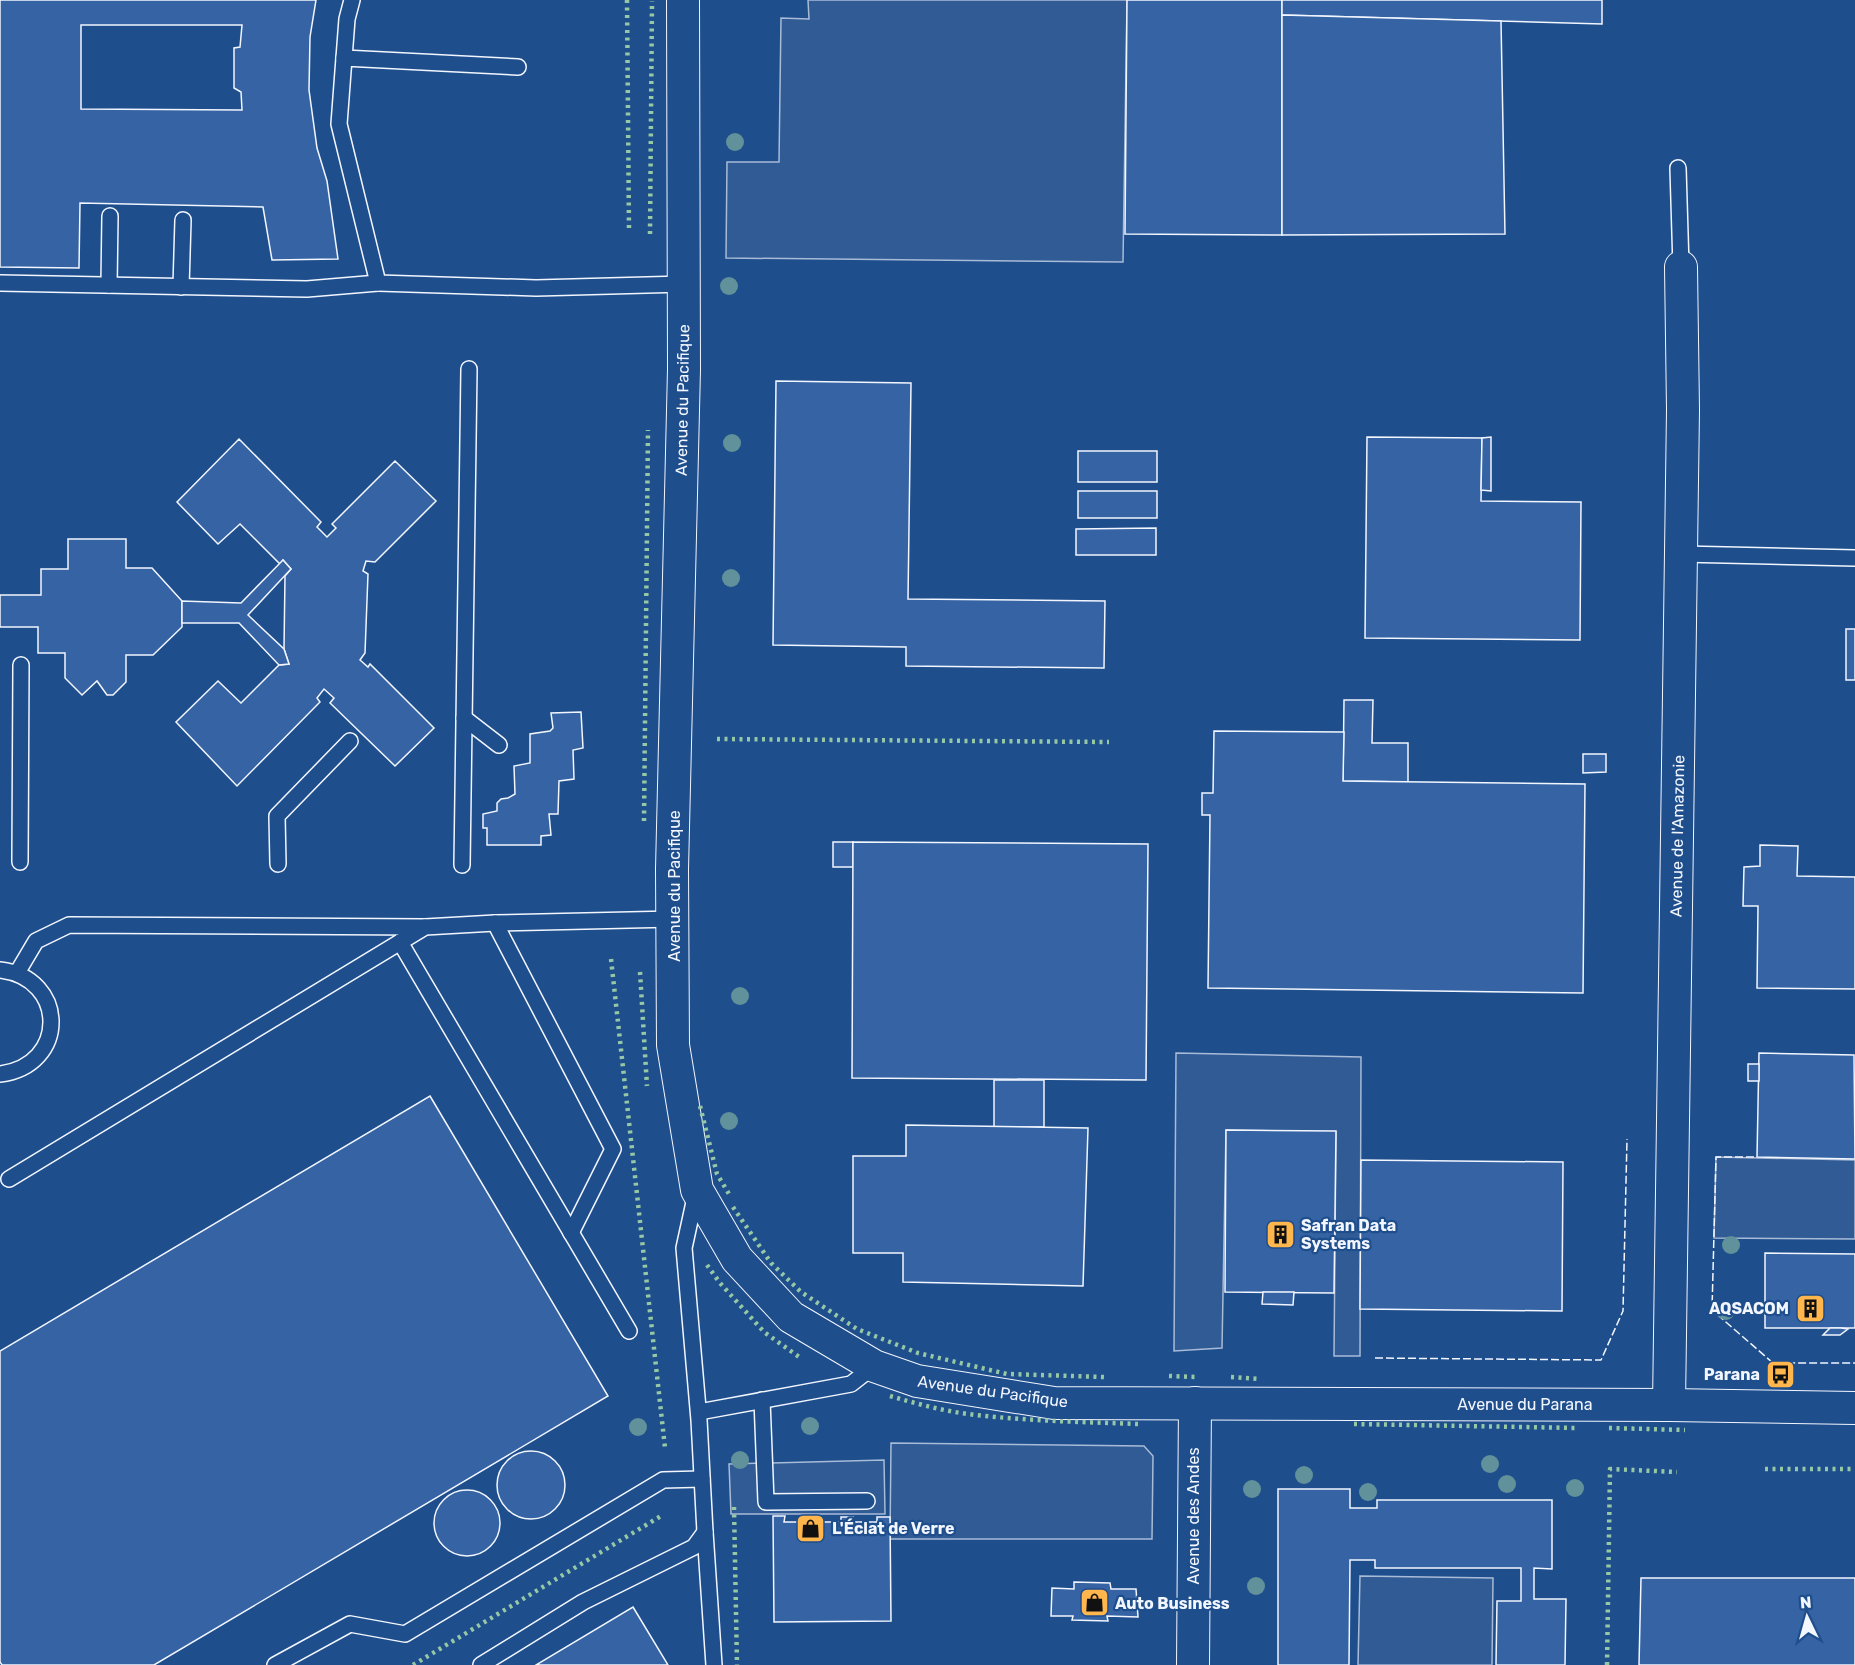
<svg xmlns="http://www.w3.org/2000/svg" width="1855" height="1665" viewBox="0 0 1855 1665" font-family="Rubik,sans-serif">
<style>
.built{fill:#305b95;stroke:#a8bbd7;stroke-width:1.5}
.building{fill:#3563a3;stroke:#f2f6ff;stroke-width:1.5;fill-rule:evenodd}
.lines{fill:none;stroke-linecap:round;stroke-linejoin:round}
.service-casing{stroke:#f2f6ff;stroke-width:18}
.minor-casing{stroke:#f2f6ff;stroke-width:34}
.service{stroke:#1f4e8c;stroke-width:15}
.minor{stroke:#1f4e8c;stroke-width:32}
.hedge{stroke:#97c8a6;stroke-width:4.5;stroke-dasharray:3 4.5;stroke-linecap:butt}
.fence{stroke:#f2f6ff;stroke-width:1.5;stroke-dasharray:8 3;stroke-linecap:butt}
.tree{fill:#61919a}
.labels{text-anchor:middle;stroke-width:4.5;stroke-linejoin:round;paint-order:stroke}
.street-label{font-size:16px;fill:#f2f6ff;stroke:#1f4e8c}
.poi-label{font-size:16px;font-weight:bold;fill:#f2f6ff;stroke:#1f4e8c;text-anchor:start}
</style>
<rect width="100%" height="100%" fill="#1f4e8c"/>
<g class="built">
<path d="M808 0H1127L1123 262 726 258 727 162H779L781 18 809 19Z"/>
<path d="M1176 1053 1361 1057 1360 1356H1334L1336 1132 1226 1130 1222 1348 1174 1351Z"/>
<path d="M1716 1157 1855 1160V1239L1714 1238Z"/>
<path d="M891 1443 1144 1446 1153 1456 1152 1539H890Z"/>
<path d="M884 1460 885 1514H731L729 1464Z"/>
<path d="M1360 1576 1493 1578 1492 1665H1358Z"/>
</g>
<g class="building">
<path d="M0 0H316L310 37 309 90 317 148 327 181 338 259 272 260 263 207 80 203 79 268 0 267ZM81 25H242L240 47 234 48V88L241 92 242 110 81 109Z"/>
<path d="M1127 0H1282V235L1125 234Z"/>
<path d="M1282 0H1602V24L1282 15Z"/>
<path d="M1282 15 1501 21 1505 234 1282 235Z"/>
<path d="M776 381 911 383 908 599 1105 601 1104 668 906 666V647L773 645Z"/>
<path d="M1367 437 1482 438 1481 501 1581 502 1580 640 1365 638Z"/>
<path d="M1491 437V491L1481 490 1482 438Z"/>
<path d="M239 439 321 522 317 527 327 537 336 528 332 524 395 461 436 501 375 562 366 561 363 571 368 574 365 653 360 660 368 667 370 664 434 728 395 766 330 703 334 698 324 689 317 698 320 702 237 786 176 722 218 681 241 703 279 665 289 664 284 649 285 576 291 569 283 560 280 564 240 524 218 544 177 502Z"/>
<rect x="1078" y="451" width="79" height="31"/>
<rect x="1078" y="491" width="79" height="27"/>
<path d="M1156 528V555H1076V529Z"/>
<path d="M68 539H126V568H152L182 601V627L153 655H126V682L113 695H107L97 681 82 695 65 678V653H38V627H0V595H41V569H68Z"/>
<path d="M283 560 291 569 248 615 284 649 289 664 279 665 239 623H182V601L241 603Z"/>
<rect x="1846" y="629" width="9" height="51"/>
<path d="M1344 700H1373L1372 743H1408V782L1343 781Z"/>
<path d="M581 712 583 748 573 750 574 779 559 781 558 814H549L551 835 541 836V845H487V828H483V814L497 811V803L501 799 508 798 515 794 514 766 530 763V734L550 731 553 728 551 713Z"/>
<path d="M1214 731 1344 732 1343 781 1585 784 1583 993 1208 988 1210 815H1202V793H1213Z"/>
<path d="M1583 754H1606V772L1583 773Z"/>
<rect x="833" y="842" width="20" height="25"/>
<path d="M853 842 1148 844 1146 1080 852 1078Z"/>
<path d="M1760 845 1798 846 1797 876 1855 877V989L1757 988 1758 906H1743L1744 867 1760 866Z"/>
<path d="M1759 1053 1854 1055 1855 1159 1757 1157Z"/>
<rect x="1748" y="1064" width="11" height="17"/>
<rect x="994" y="1080" width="50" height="47"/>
<path d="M430 1096 608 1396 154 1665H2L0 1662V1351Z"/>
<path d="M906 1125 1088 1128 1083 1286 903 1282V1253H853V1156H906Z"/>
<path d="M1226 1130 1336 1131 1334 1293 1225 1292Z"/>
<path d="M1361 1160 1563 1162 1562 1311 1360 1309Z"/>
<path d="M1765 1253 1855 1254V1328H1765Z"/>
<path d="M1263 1292H1294L1293 1305 1262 1304Z"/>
<path d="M1830 1328H1841L1848 1329 1840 1335H1823Z"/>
<circle cx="531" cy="1485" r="34"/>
<path d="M1278 1489H1350V1508H1377V1500H1552V1569L1534 1568V1599H1566L1565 1665H1496L1497 1601H1521V1568H1375V1560H1350L1349 1665H1278Z"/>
<circle cx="467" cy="1523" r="33"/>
<path d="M773 1516H785L784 1522H808V1517H820V1522H841V1517H853V1522H877V1517H890L891 1621 774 1622Z"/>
<path d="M1641 1578H1855V1665H1639Z"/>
<path d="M1074 1582 1110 1583 1111 1589H1136L1138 1617 1107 1616 1108 1621 1072 1620 1073 1616H1051L1052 1588 1074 1589Z"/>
<path d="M633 1607 668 1665H536Z"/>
</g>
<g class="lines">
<defs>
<g id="service">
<path d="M344 58 347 19 352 0"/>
<path d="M518 67 344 58 339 124 378 283 536 288 684 284"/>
<path d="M1678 168 1681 267"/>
<path d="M0 283 307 289 378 283"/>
<path d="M109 285 110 216"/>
<path d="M181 287 183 220"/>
<path d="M1681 554 1855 558"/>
<path d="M464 718 499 745"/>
<path d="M20 862 21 665"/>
<path d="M278 864 277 816 350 741"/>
<path d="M462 865 469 369"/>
<path d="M495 923 613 1149 571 1233"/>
<path d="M400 942 629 1331"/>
<path d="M0 970C68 978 68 1066 0 1074"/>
<path d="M17 973 36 941 69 925 425 927"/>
<path d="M9 1179 425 927 495 923 674 919"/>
<path d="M696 1193 684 1248 699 1420 705 1532 714 1665"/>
<path d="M762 1400 766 1502 867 1501"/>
<path d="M699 1412 851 1384 874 1366"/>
<path d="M275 1665 350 1624 405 1634 663 1480 702 1479"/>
<path d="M481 1665 583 1602 694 1547 705 1532"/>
</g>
<g id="minor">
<path d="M683 0 684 369 672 869 673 1045 697 1190 737 1259 791 1317 874 1366 917 1381 1054 1403 1669 1405 1855 1408"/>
<path d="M1669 1405 1683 410 1681 267"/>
<path d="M1193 1665 1195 1403"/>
</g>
</defs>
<use href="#service" class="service-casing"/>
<use href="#minor" class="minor-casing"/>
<use href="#service" class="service"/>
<use href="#minor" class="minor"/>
<g class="hedge">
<path d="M627 0 629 230"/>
<path d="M650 234 652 1"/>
<path d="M717 739 1109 742"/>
<path d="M644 821 648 430"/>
<path d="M611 959 665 1448"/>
<path d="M640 972 647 1086"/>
<path d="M700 1106 717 1174 729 1194"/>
<path d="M733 1207 771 1263 801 1292 857 1329 918 1353 1007 1374 1104 1377"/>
<path d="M707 1265 720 1283 764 1332 802 1359"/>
<path d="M1169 1376 1196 1377"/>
<path d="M1231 1377 1260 1379"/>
<path d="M890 1396C918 1404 947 1412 976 1415 1030 1421 1084 1422 1138 1424"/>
<path d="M1354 1424 1578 1428"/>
<path d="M1609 1428 1685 1430"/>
<path d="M1765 1469H1855"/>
<path d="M734 1507 737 1665"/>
<path d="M413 1665 661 1516"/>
<path d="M1607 1665 1610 1469 1677 1472"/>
</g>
<g class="fence">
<path d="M1754 1157H1716L1712 1310 1773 1363H1855"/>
<path d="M1375 1358 1601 1360 1623 1311 1627 1139"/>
</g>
</g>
<g class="tree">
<circle cx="735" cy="142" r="9"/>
<circle cx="729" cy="286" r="9"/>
<circle cx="732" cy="443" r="9"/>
<circle cx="731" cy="578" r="9"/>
<circle cx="740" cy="996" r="9"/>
<circle cx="729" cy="1121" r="9"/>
<circle cx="1731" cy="1245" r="9"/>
<circle cx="1726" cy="1311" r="9"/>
<circle cx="810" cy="1426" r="9"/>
<circle cx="638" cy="1427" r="9"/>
<circle cx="740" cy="1460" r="9"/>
<circle cx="1490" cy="1464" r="9"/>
<circle cx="1304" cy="1475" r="9"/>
<circle cx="1507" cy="1484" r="9"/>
<circle cx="1575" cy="1488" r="9"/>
<circle cx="1252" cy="1489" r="9"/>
<circle cx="1368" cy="1492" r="9"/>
<circle cx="1256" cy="1586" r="9"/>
</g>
<defs>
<symbol id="building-square" viewBox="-11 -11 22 22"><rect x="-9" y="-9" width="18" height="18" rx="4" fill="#ffb74d" stroke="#1f4e8c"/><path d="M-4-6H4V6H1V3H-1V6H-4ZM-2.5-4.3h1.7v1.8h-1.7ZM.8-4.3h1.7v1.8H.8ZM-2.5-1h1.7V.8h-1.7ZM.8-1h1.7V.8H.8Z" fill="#111"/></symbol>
<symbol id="bus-square" viewBox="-11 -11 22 22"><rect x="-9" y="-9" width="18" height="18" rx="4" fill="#ffb74d" stroke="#1f4e8c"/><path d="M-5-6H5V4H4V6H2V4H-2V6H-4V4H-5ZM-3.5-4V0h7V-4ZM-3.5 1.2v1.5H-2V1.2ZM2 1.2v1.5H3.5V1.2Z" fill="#111"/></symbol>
<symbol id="shop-square" viewBox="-11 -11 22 22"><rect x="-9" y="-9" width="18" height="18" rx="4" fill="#ffb74d" stroke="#1f4e8c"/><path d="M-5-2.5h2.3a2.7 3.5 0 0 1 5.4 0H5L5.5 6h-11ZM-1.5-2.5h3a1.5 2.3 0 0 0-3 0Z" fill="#111"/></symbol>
</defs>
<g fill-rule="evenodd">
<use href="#building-square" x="1264" y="1218" width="33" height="33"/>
<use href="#building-square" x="1794" y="1292" width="33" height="33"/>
<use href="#bus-square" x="1764" y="1358" width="33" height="33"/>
<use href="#shop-square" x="794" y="1512" width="33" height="33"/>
<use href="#shop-square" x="1078" y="1586" width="33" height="33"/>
</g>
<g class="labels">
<g class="street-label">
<text transform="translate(682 400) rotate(-89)" y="6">Avenue du Pacifique</text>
<text transform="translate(1677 836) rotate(-89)" y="6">Avenue de l'Amazonie</text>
<text transform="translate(674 886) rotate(-90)" y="6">Avenue du Pacifique</text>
<text transform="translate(993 1391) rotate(8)" y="6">Avenue du Pacifique</text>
<text x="1525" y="1410">Avenue du Parana</text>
<text transform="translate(1193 1516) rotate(-90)" y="6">Avenue des Andes</text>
</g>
<g class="poi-label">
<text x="1301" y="1231">Safran Data<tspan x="1301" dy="18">Systems</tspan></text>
<text x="1789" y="1314" text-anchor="end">AQSACOM</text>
<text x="1760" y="1380" text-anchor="end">Parana</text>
<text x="832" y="1534">L'Éclat de Verre</text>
<text x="1115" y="1609">Auto Business</text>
</g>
</g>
<g transform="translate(1807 1617) rotate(355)" stroke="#1f4e8c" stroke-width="4.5" paint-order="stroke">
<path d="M0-4.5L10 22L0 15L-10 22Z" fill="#f2f6ff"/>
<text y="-9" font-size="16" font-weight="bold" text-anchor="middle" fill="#f2f6ff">N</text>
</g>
</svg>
